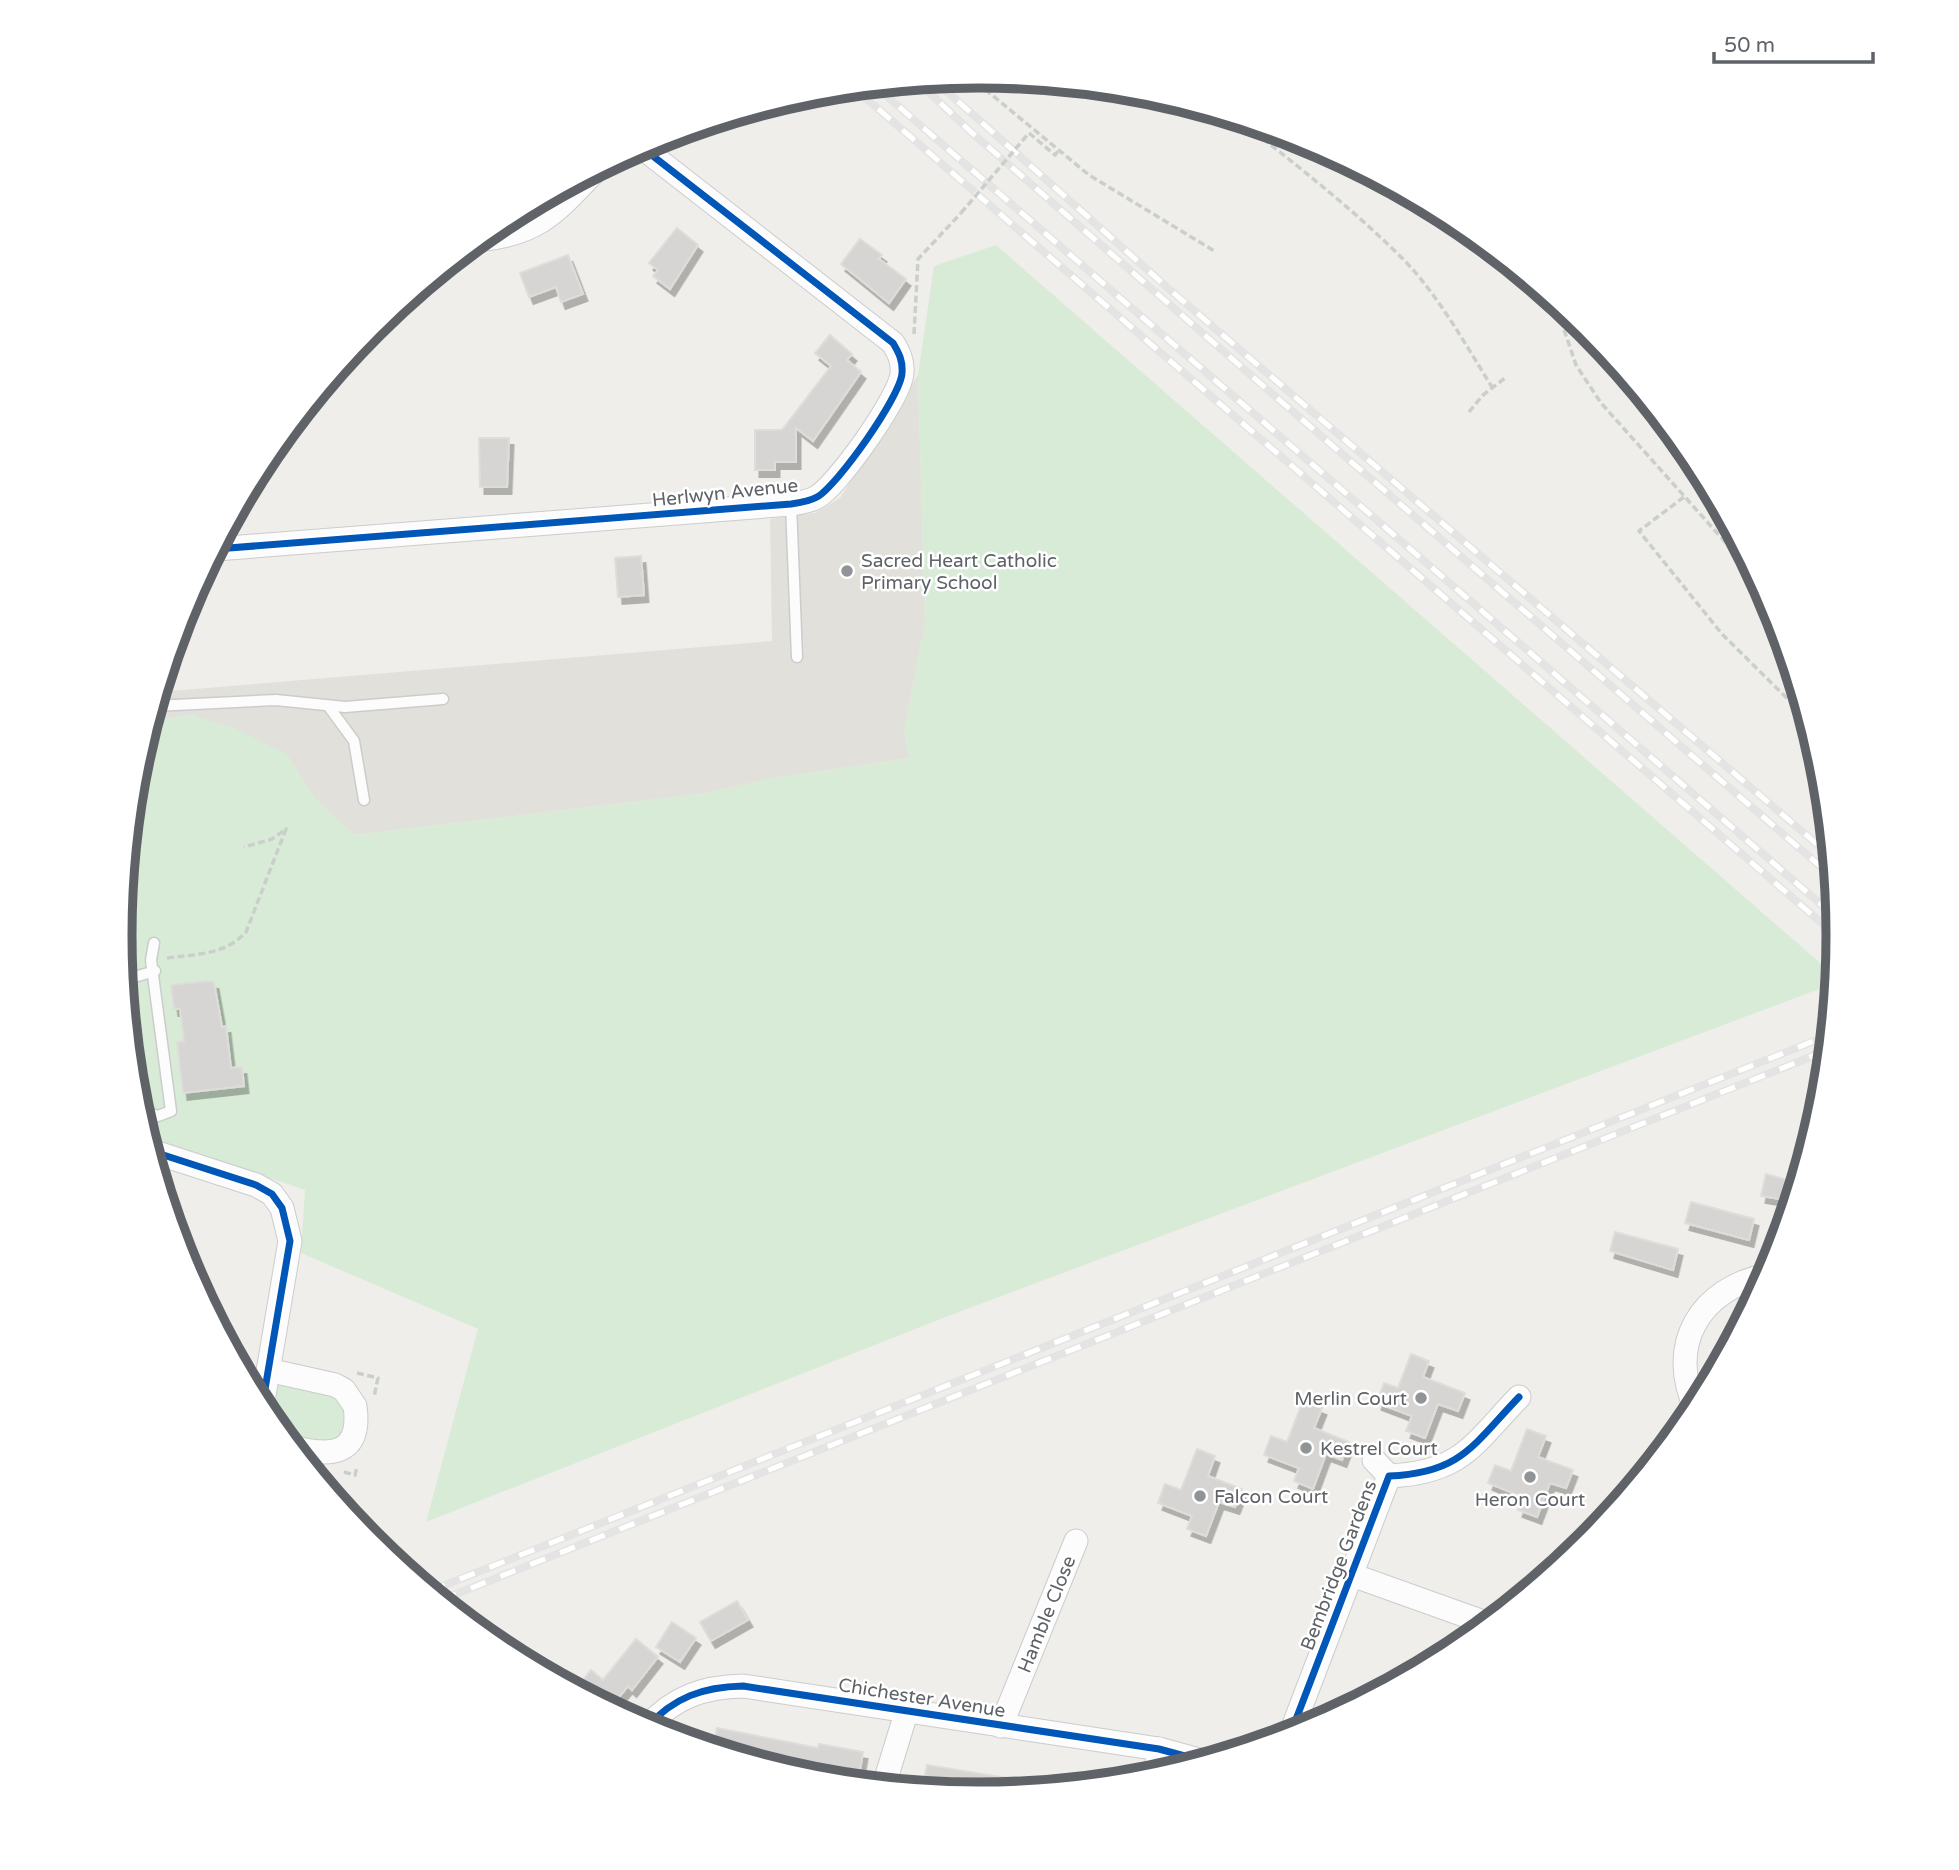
<svg xmlns="http://www.w3.org/2000/svg" width="1959" height="1870" viewBox="0 0 1959 1870" font-family="'Varela Round',sans-serif">
<style>
.education{fill:#e2e0da}
.green{fill:#d8ebd6}
.building{fill:#d6d5d3;stroke:#deddd9;stroke-width:2;filter:url(#shadow)}
.lines{fill:none;stroke-linecap:round;stroke-linejoin:round}
.lane-casing{stroke:#cbcccc;stroke-width:13}
.street-casing{stroke:#cbcccc;stroke-width:25}
.path{stroke:#cacfcc;stroke-width:3.5;stroke-dasharray:7 3.5;stroke-linecap:butt}
.lane{stroke:#fdfcfc;stroke-width:10}
.street{stroke:#fdfcfc;stroke-width:23}
.rail-casing{stroke:#e4e4e4;stroke-width:8}
.rail{stroke:#fff;stroke-width:5;stroke-dasharray:16;stroke-linecap:butt}
.path-bridge{stroke:#cacfcc;stroke-width:3.5;stroke-dasharray:7 3.5;stroke-linecap:butt}
.cycleway-casing{stroke:#fff;stroke-width:11}
.cycleway{stroke:#0057b8;stroke-width:7}
.poi-dot{fill:#919496;stroke:#fff;stroke-width:2.5}
.labels{text-anchor:middle;stroke-width:5;stroke-linejoin:round;paint-order:stroke}
.street-label{font-size:19px;fill:#5f6368;stroke:#fff}
.poi-label{font-size:19px;fill:#5f6368;stroke:#fff;text-anchor:start}
.rim{fill:none;stroke:#5f6368;stroke-width:9}
</style>
<defs>
<filter id="shadow"><feDropShadow dx="4.5" dy="7" stdDeviation="0" flood-color="#0004"/></filter>
</defs>
<rect width="100%" height="100%" fill="#efeeea"/>
<path class="education" d="M918 375 925 624 904 731 910 758 774 778 700 794 354 835 316 800 286 754 192 715 151 720 159 692 772 641 770 519 815 513 840 498Z"/>
<g class="green">
<path d="M996 245 1835 976V983L943 1318 426 1522 478 1329 301 1253 305 1190 146 1136 136 1102 120 935 136 767 151 720 191 715 234 728 286 754 316 800 354 835 700 794 774 778 910 758 904 731 925 624 918 375 934 266Z"/>
<path d="M268 1370 344 1390 350 1442 293 1447 264 1412Z"/>
</g>
<g class="building">
<path d="M677 228 698 245 670 289 653 276 658 270 649 263Z"/>
<path d="M860 239 882 255 879 259 906 279 889 303 841 264Z"/>
<path d="M568 255 583 294 561 302 556 287 529 297 520 273Z"/>
<path d="M830 335 852 354 847 360 861 372 813 441 796 428V462H775V470H755V430H782L831 366 815 353Z"/>
<path d="M479 438H509L507 487H480Z"/>
<path d="M641 556 644 595 618 597 615 558Z"/>
<path d="M208 981 214 982 222 1027 226 1026 231 1068 242 1067 244 1086 183 1093 177 1042 184 1041 180 1009H174L171 985Z"/>
<path d="M1766 1174 1798 1183 1793 1201 1761 1196Z"/>
<path d="M1691 1202 1754 1219 1749 1240 1685 1223Z"/>
<path d="M1615 1232 1678 1249 1673 1270 1610 1251Z"/>
<path d="M1411 1354 1429 1361 1423 1377 1465 1393 1458 1411 1438 1404 1425 1438 1406 1431 1412 1416 1377 1403 1384 1383 1398 1388Z"/>
<path d="M1303 1401 1322 1408 1314 1428 1349 1442 1342 1460 1326 1454 1313 1489 1294 1481 1299 1468 1264 1455 1271 1436 1287 1442Z"/>
<path d="M1527 1429 1546 1436 1538 1457 1573 1470 1566 1488 1550 1483 1537 1517 1518 1510 1523 1497 1488 1483 1495 1465 1511 1471Z"/>
<path d="M1197 1449 1215 1456 1208 1476 1242 1489 1235 1507 1219 1502 1206 1536 1187 1529 1192 1516 1158 1503 1165 1484 1181 1490Z"/>
<path d="M737 1601 748 1620 711 1641 700 1622Z"/>
<path d="M672 1622 696 1638 680 1662 656 1647Z"/>
<path d="M636 1639 658 1657 632 1690 628 1686 610 1708 576 1689 591 1670 603 1680Z"/>
<path d="M717 1728 818 1748 819 1744 863 1752 858 1781 766 1765 713 1748Z"/>
<path d="M927 1765 1045 1784V1788L979 1795 922 1789Z"/>
</g>
<g class="lines">
<defs>
<g id="lane">
<path d="M791 504 797 657"/>
<path d="M155 706 276 700 345 707 443 699"/>
<path d="M329 707 354 741 364 800"/>
<path d="M124 980 155 971"/>
<path d="M139 1110 158 1116 171 1111 151 960 154 943"/>
</g>
<g id="street">
<path d="M478 240C539 234 556 212 596 170"/>
<path d="M216 549 791 504C799 503 810 501 817 497 837 486 901 396 902 373 903 361 899 353 893 343L640 146"/>
<path d="M151 1151 256 1185 272 1194 282 1208 290 1241 262 1407"/>
<path d="M268 1370 335 1385 344 1390 355 1406C362 1456 330 1457 293 1447"/>
<path d="M1696 1409C1666 1345 1700 1288 1768 1275"/>
<path d="M1374 1460 1389 1476"/>
<path d="M1352 1575 1489 1624"/>
<path d="M1001 1726 1076 1541"/>
<path d="M647 1727C674 1697 703 1687 743 1686L1159 1749 1203 1761"/>
<path d="M1290 1735 1389 1476C1461 1473 1473 1445 1519 1397"/>
<path d="M1155 1776 1159 1749"/>
<path d="M884 1785 907 1710"/>
</g>
</defs>
<use href="#lane" class="lane-casing"/>
<use href="#street" class="street-casing"/>
<g class="path">
<path d="M969 76 1089 175 1216 252"/>
<path d="M1238 119C1295 164 1352 208 1403 259 1439 296 1465 344 1492 387"/>
<path d="M1029 133 1055 155 1058 151"/>
<path d="M1554 300 1576 365 1601 403 1760 581"/>
<path d="M914 334 918 259 961 213"/>
<path d="M1469 412 1483 395 1505 378"/>
<path d="M1684 497 1639 531 1722 634 1808 719"/>
<path d="M167 958C197 954 225 955 246 932L286 829 272 839 244 847"/>
<path d="M238 1362 249 1365"/>
<path d="M357 1373 378 1378 374 1397"/>
<path d="M344 1472 355 1475 357 1466"/>
</g>
<use href="#lane" class="lane"/>
<use href="#street" class="street"/>
<defs>
<g id="rail">
<path d="M934 80 1169 289 1832 857"/>
<path d="M917 81 970 131 1276 397 1834 878"/>
<path d="M875 86 1838 919"/>
<path d="M854 88 1839 938"/>
<path d="M430 1591 1829 1035"/>
<path d="M441 1600 1828 1050"/>
</g>
</defs>
<use href="#rail" class="rail-casing"/>
<use href="#rail" class="rail"/>
<path class="path-bridge" d="M961 213 1029 133"/>
<defs>
<g id="cycleway">
<path d="M216 549 791 504C799 503 810 501 817 497 837 486 901 396 902 373 903 361 899 353 893 343L640 146"/>
<path d="M151 1151 256 1185 272 1194 282 1208 290 1241 262 1407"/>
<path d="M647 1727C674 1697 703 1687 743 1686L1159 1749 1203 1761"/>
<path d="M1290 1735 1389 1476C1461 1473 1473 1445 1519 1397"/>
</g>
</defs>
<use href="#cycleway" class="cycleway-casing"/>
<use href="#cycleway" class="cycleway"/>
</g>
<g class="poi-dot">
<circle cx="847" cy="571" r="7"/>
<circle cx="1421" cy="1398" r="7"/>
<circle cx="1306" cy="1448" r="7"/>
<circle cx="1530" cy="1477" r="7"/>
<circle cx="1200" cy="1496" r="7"/>
</g>
<g class="labels">
<g class="street-label">
<text transform="translate(725 492) rotate(-6)" y="7">Herlwyn Avenue</text>
<text transform="translate(1338 1565) rotate(-69)" y="7">Bembridge Gardens</text>
<text transform="translate(1046 1614) rotate(-68)" y="7">Hamble Close</text>
<text transform="translate(922 1697) rotate(9)" y="7">Chichester Avenue</text>
</g>
<g class="poi-label">
<text x="861" y="567">Sacred Heart Catholic<tspan x="861" dy="22">Primary School</tspan></text>
<text x="1407" y="1405" text-anchor="end">Merlin Court</text>
<text x="1320" y="1455">Kestrel Court</text>
<text x="1214" y="1503">Falcon Court</text>
<text x="1530" y="1506" text-anchor="middle">Heron Court</text>
</g>
</g>
<path d="M0 0H1959V1870H0ZM132 935a847 847 0 1 1 1694 0a847 847 0 1 1-1694 0Z" fill="#fff" fill-rule="evenodd"/>
<path class="rim" d="M132 935a847 847 0 1 1 1694 0a847 847 0 1 1-1694 0Z"/>
<path d="M1714 52v10h159v-10" fill="none" stroke="#5f6368" stroke-width="3.5"/>
<text x="1724" y="52" font-size="21" fill="#5f6368" stroke="#ffffff" stroke-width="5" paint-order="stroke">50 m</text>
</svg>
